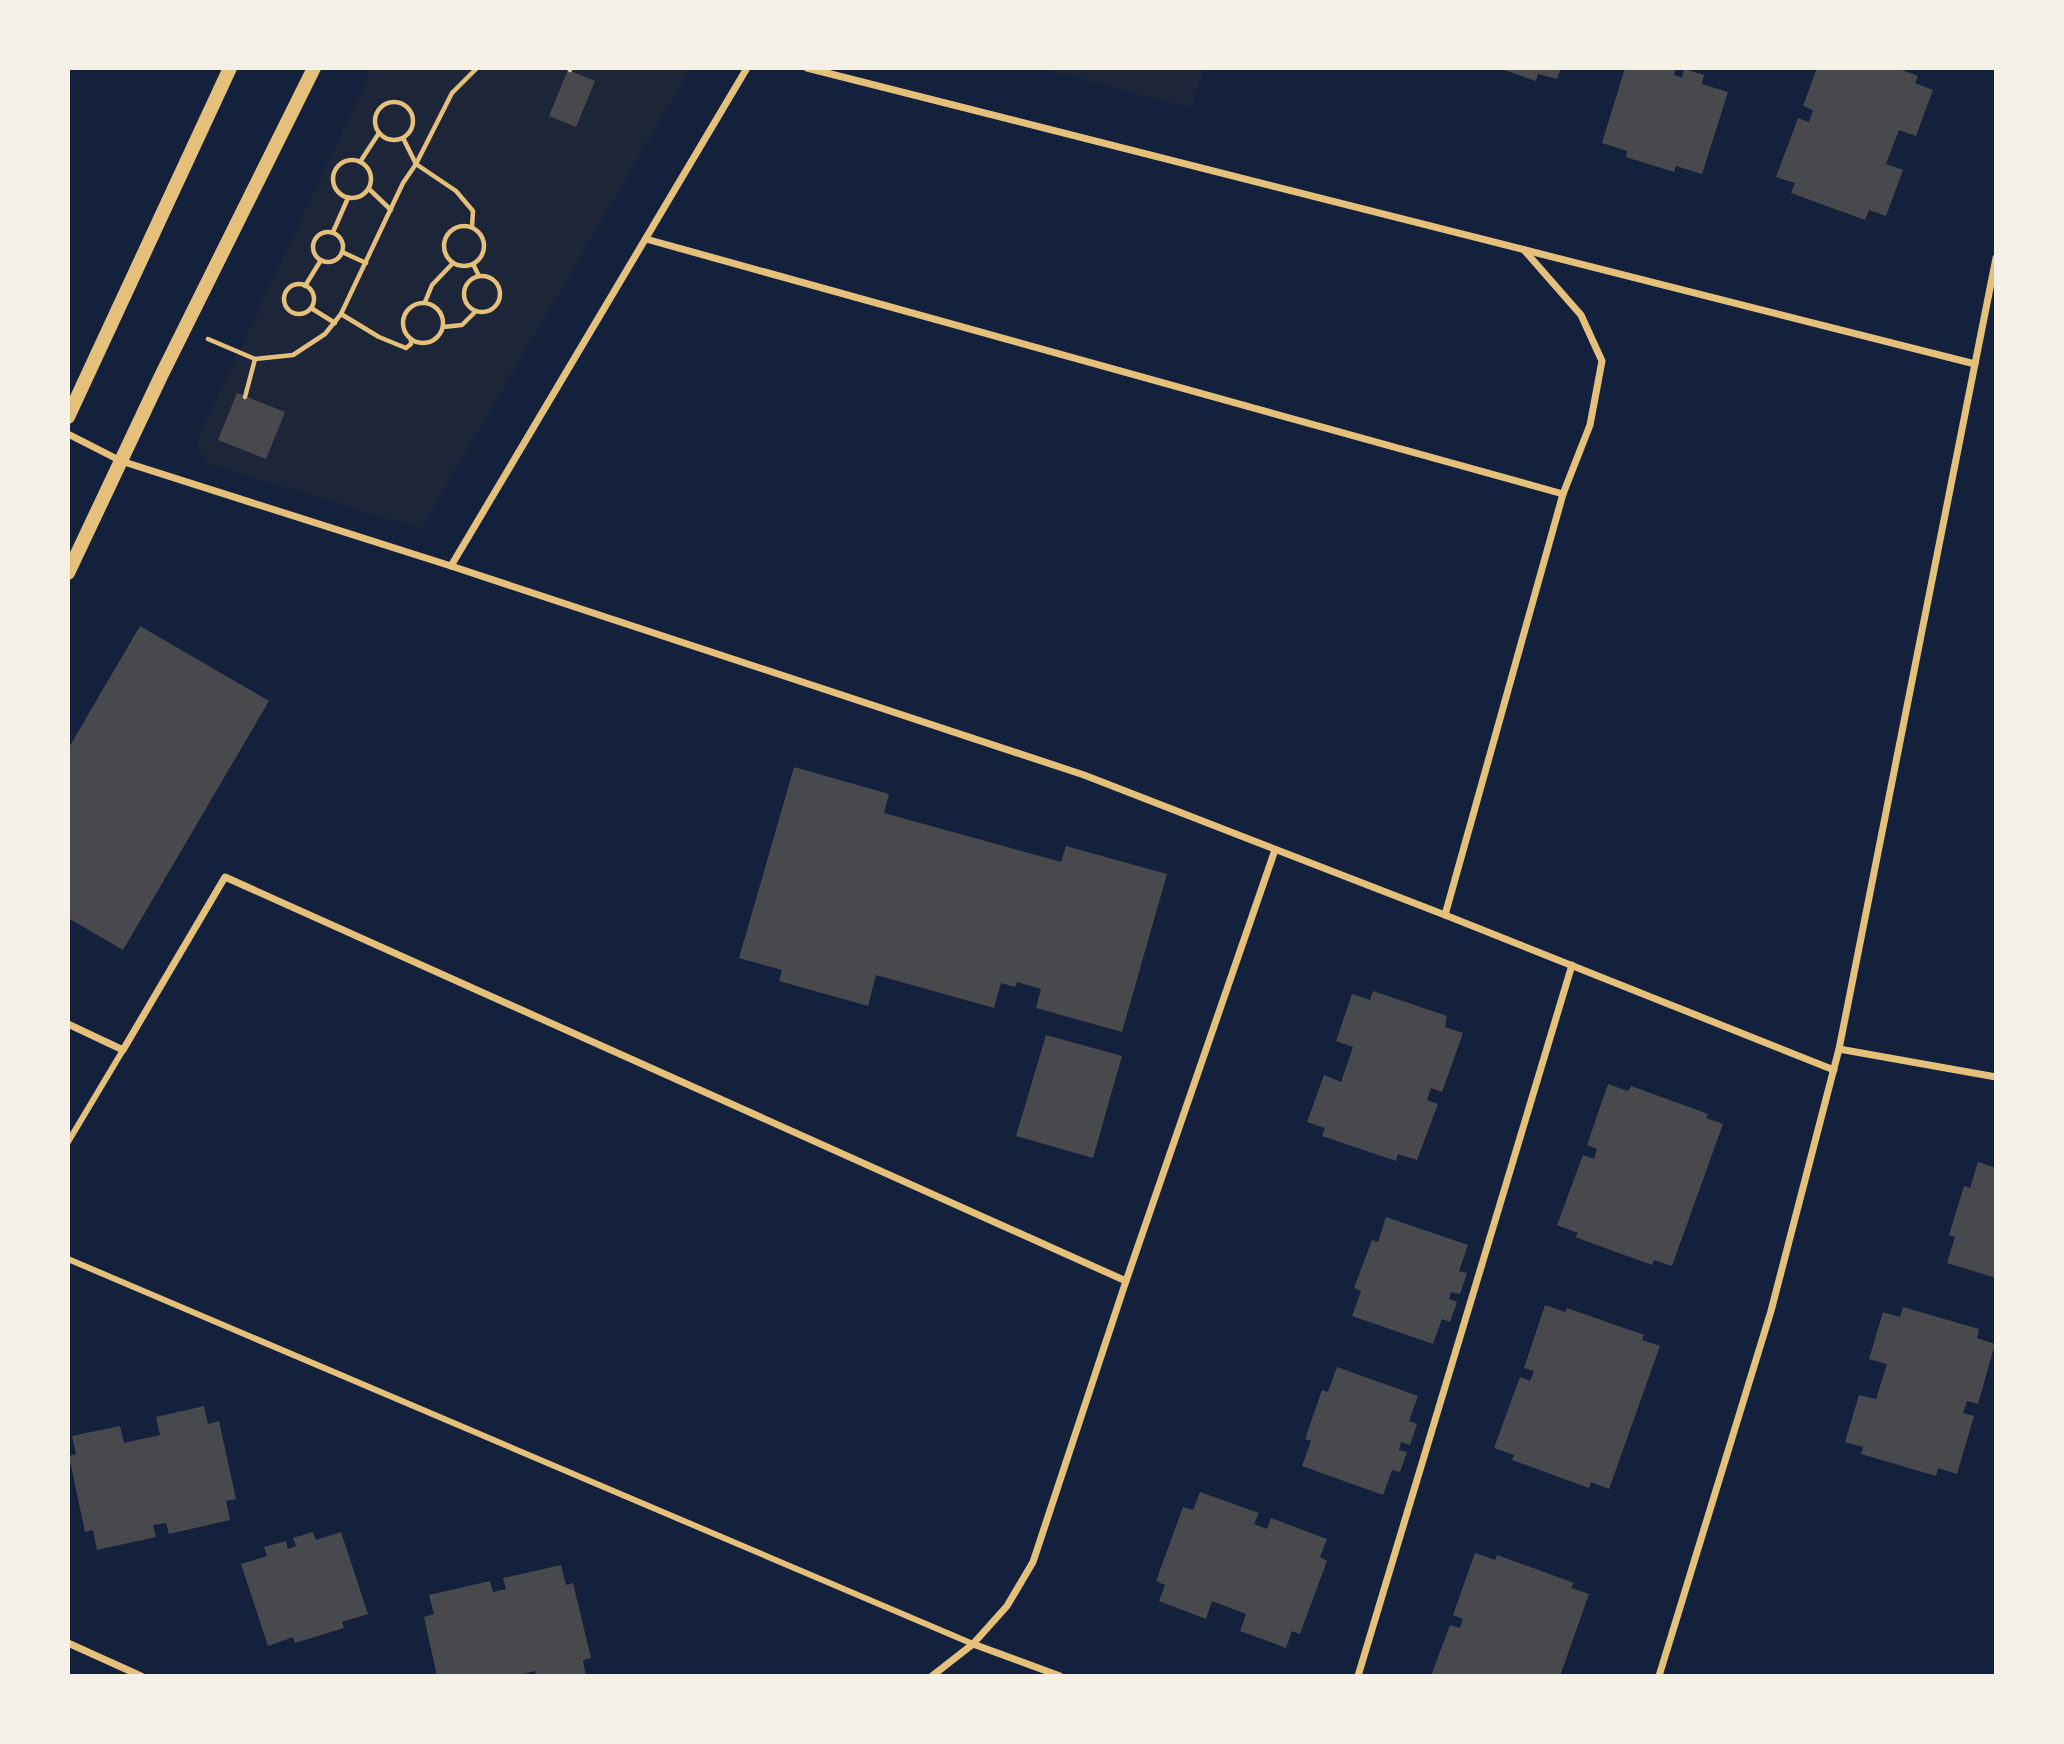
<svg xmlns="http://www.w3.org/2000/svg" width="2064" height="1744" viewBox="0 0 2064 1744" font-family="Poppins,sans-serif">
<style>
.green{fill:#1d2539}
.building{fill:#48494c}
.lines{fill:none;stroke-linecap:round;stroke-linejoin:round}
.path{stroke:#e5c07b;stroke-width:4.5}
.pedestrian{stroke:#e5c07b;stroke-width:6}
.minor{stroke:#e5c07b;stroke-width:7}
.secondary{stroke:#e5c07b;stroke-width:14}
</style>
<rect width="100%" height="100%" fill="#14213d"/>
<g class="green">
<path d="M372 68H691L421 529 209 464 199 453 198 438Z"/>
<path d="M1038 68H1204L1191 108Z"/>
</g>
<g class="building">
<path d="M1498 68H1561L1557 79 1538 74 1536 81Z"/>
<path d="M1625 68H1676L1674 75 1682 78 1684 69 1704 75 1702 84 1728 92 1702 174 1676 166 1674 172 1626 157 1627 151 1602 143Z"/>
<path d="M1817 68H1897L1918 76 1915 83 1933 90 1916 136 1899 130 1886 164 1903 170 1886 216 1869 210 1865 220 1791 193 1795 183 1776 177 1798 118 1809 122 1813 110 1803 106Z"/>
<path d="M568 70 595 81 576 127 549 116Z"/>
<path d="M237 393 285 412 266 459 218 440Z"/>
<path d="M140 626 269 701 123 950 68 918V749Z"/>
<path d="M794 767 889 794 884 813 1061 862 1066 846 1167 874 1122 1032 1036 1008 1041 989 1017 982 1015 987 1001 983 994 1008 876 975 868 1006 779 981 782 970 739 958Z"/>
<path d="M1373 991 1447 1016 1445 1027 1463 1033 1442 1092 1431 1088 1427 1100 1438 1104 1417 1160 1398 1154 1396 1161 1322 1136 1325 1128 1307 1122 1324 1075 1341 1082 1353 1047 1336 1041 1352 994 1370 1000Z"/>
<path d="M1046 1035 1122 1056 1093 1158 1016 1136Z"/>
<path d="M1608 1084 1628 1091 1631 1086 1708 1114 1706 1118 1723 1124 1672 1266 1654 1260 1652 1265 1575 1237 1578 1233 1557 1225 1583 1155 1594 1159 1597 1149 1587 1145Z"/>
<path d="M1978 1162 1996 1168V1278L1947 1263 1955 1237 1949 1235 1964 1186 1970 1188Z"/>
<path d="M1386 1217 1468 1245 1459 1271 1467 1273 1460 1294 1451 1292 1449 1299 1457 1302 1450 1322 1442 1319 1433 1344 1352 1316 1361 1291 1354 1288 1372 1240 1378 1242Z"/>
<path d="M1545 1305 1565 1312 1567 1308 1644 1335 1642 1340 1660 1346 1609 1489 1591 1482 1589 1488 1512 1460 1514 1455 1494 1448 1520 1377 1530 1381 1534 1371 1524 1368Z"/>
<path d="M1903 1307 1979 1329 1977 1338 1995 1344 1978 1404 1967 1401 1963 1413 1974 1416 1957 1474 1938 1468 1936 1476 1861 1454 1863 1447 1845 1442 1859 1395 1876 1399 1887 1364 1869 1359 1883 1312 1900 1317Z"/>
<path d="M1337 1367 1418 1396 1409 1421 1417 1424 1410 1445 1401 1442 1399 1450 1407 1452 1400 1472 1392 1470 1383 1495 1302 1466 1311 1441 1305 1439 1322 1390 1328 1392Z"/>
<path d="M204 1406 208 1424 219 1421 236 1499 226 1501 230 1520 169 1534 166 1523 153 1525 156 1537 97 1550 93 1530 85 1532 69 1456 76 1454 72 1436 120 1426 124 1443 160 1435 156 1417Z"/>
<path d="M1200 1492 1259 1513 1254 1524 1267 1529 1271 1518 1327 1539 1320 1557 1327 1561 1300 1634 1292 1631 1286 1648 1240 1631 1246 1614 1212 1601 1206 1619 1159 1601 1165 1585 1156 1581 1183 1507 1193 1510Z"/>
<path d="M313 1532 316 1540 341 1532 368 1614 342 1622 344 1628 295 1643 293 1637 268 1646 241 1564 267 1556 264 1547 286 1541 288 1549 296 1546 293 1538Z"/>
<path d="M1475 1553 1495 1560 1497 1555 1574 1583 1571 1588 1589 1594 1560 1676H1431L1450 1625 1460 1628 1463 1619 1453 1615Z"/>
<path d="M561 1565 566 1585 573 1583 591 1658 583 1660 586 1676H536L535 1671 516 1676H437L424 1617 434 1614 429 1595 490 1581 493 1592 506 1589 503 1578Z"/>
</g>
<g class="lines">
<g class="path">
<path d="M569 68 570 70"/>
<circle cx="394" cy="121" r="19"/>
<path d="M403 138 416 164 456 191 473 211 472 227"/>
<circle cx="352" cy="179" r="19"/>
<path d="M360 162 379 133"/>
<path d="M369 189 391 210"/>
<circle cx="464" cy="246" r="20"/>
<circle cx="328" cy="247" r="15"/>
<path d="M333 232 348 198"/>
<path d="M342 252 366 263"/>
<path d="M473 264 479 276"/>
<circle cx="482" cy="294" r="18"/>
<circle cx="299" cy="299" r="15"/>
<path d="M305 286 321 260"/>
<path d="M425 302 432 285 453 263"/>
<circle cx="423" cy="323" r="20"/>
<path d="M311 308 335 323"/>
<path d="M341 314 379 337 406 348 411 344V340"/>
<path d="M443 327 462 325 476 311"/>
<path d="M208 339 255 359 293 355 325 334 341 314 403 183 416 164 452 93 477 68"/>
<path d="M245 397 255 359"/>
</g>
<g class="pedestrian">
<path d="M68 1142 123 1050"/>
<path d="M68 1259 973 1644"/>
</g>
<g class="minor">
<path d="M807 68 1975 364"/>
<path d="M646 239 1563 494"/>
<path d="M68 434 121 461 451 566 1084 775 1445 915 1834 1070"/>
<path d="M451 566 747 68"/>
<path d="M1445 915 1563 494 1590 425 1602 361 1581 315 1524 250"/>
<path d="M68 1024 123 1050 225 877 1126 1281"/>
<path d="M1839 1049 1996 1077"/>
<path d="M68 1643 141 1676"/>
<path d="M973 1644 1060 1676"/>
<path d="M932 1676 973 1644 1007 1606 1033 1562 1126 1281 1275 850"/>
<path d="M1358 1676 1572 965"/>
<path d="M1659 1676 1771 1311 1839 1049 1996 258"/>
</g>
<g class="secondary">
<path d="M68 417 230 68"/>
<path d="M68 573 161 376 314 68"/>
</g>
</g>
<rect width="2064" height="1744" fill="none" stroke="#f6f1e7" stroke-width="140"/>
</svg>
